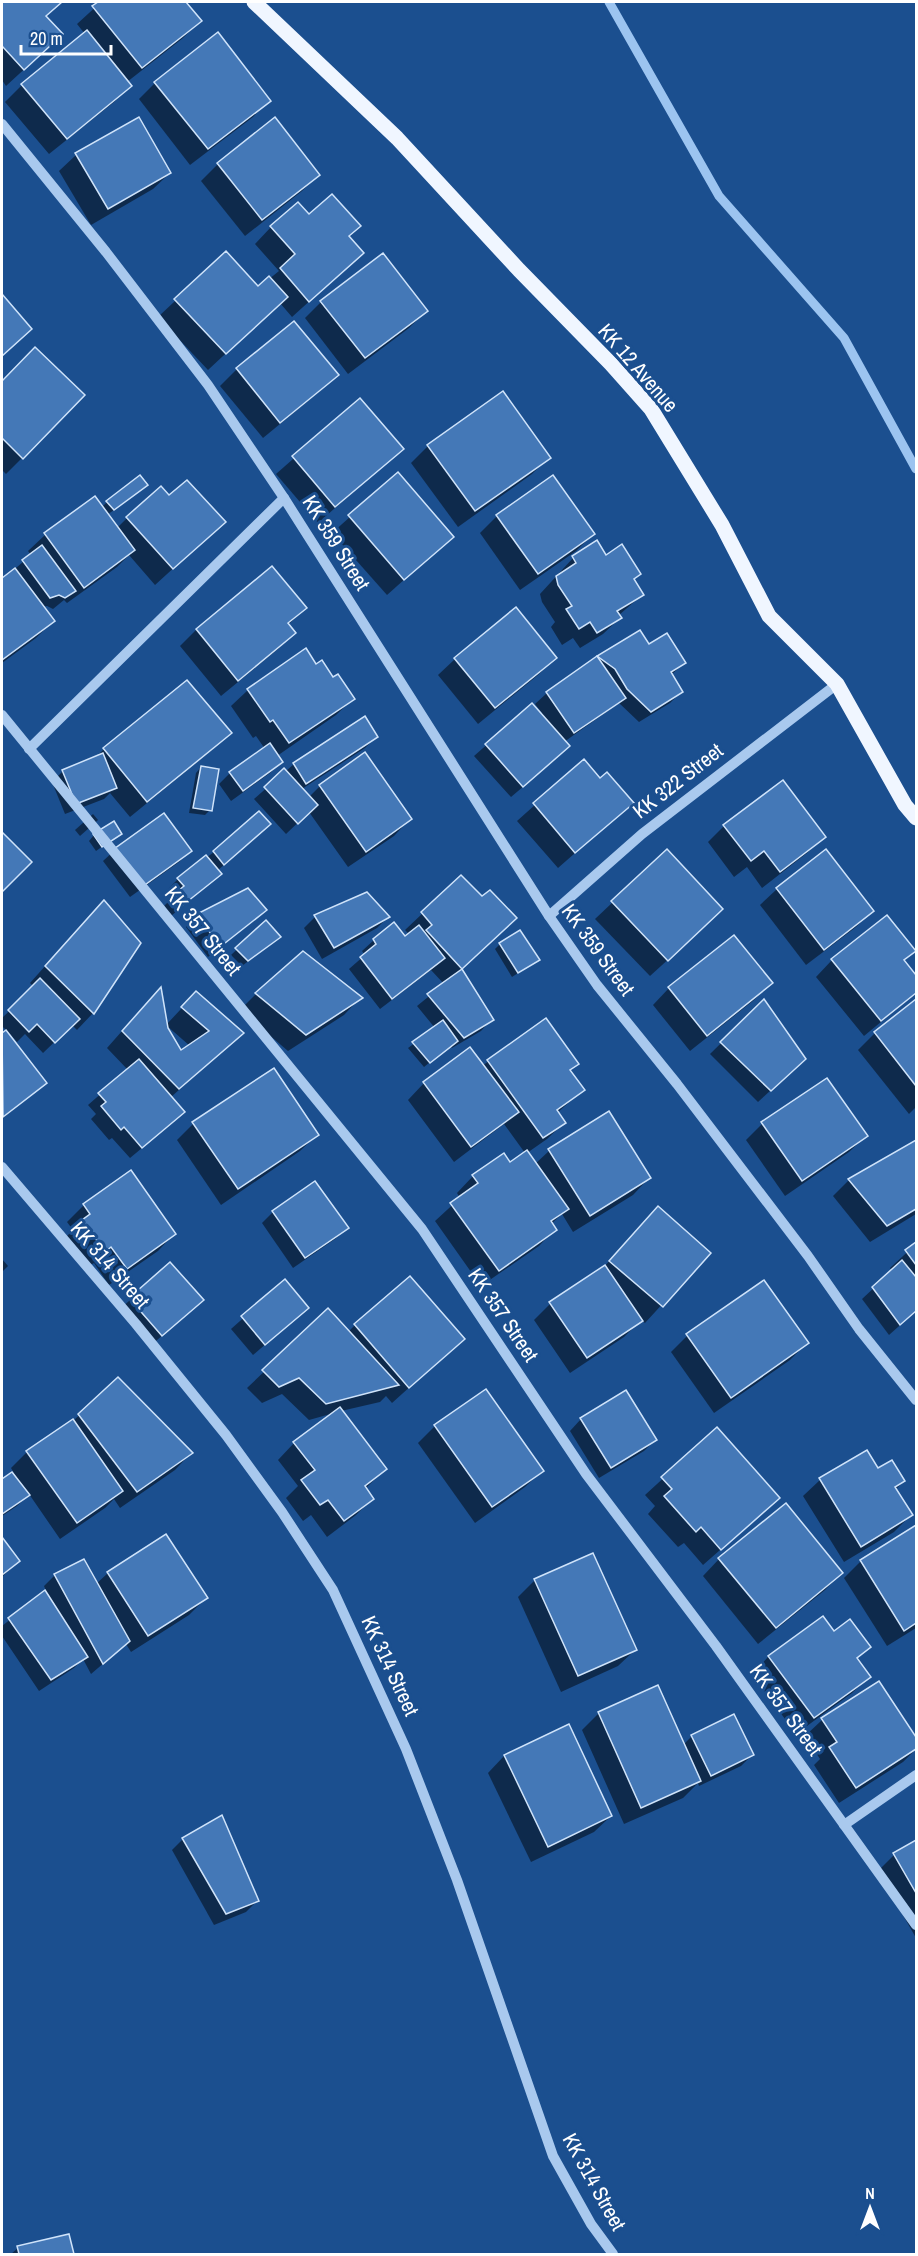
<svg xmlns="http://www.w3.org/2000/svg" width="918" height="2256" viewBox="0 0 918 2256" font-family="'Archivo Narrow',sans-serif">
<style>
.shadow{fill:#0007}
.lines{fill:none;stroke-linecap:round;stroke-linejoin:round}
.stream{stroke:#9cc4f0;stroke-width:9}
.building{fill:#4478b7;stroke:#cfe3fa;stroke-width:1.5}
.minor{stroke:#a9c9ee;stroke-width:10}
.major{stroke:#f0f6ff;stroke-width:15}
.labels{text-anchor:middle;stroke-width:6;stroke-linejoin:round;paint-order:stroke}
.street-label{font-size:21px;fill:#fff;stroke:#1b4f8f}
</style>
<rect width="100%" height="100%" fill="#1b4f8f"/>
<g class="shadow">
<path d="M2 2H59L45 17 44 51 6 86 2 80Z"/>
<path d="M101 2H184L200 21 183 38 127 82 130 85 114 102 49 154 5 102 22 85 85 34 77 24Z"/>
<path d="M155 83 269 100 253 117 190 165 139 99Z"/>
<path d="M275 119 318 175 302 191 245 236 201 181 218 164Z"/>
<path d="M76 155 170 173 153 189 91 225 59 171Z"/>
<path d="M309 216 348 236 345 269 292 317 280 303 208 370 158 317 226 253 258 288 279 271 255 244 271 227Z"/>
<path d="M2 297 30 329 2 356Z"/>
<path d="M321 302 426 311 409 328 348 374 305 318Z"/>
<path d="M294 323 337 375 320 391 263 438 220 386 237 369Z"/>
<path d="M35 349 22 458 6 474 2 470V383Z"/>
<path d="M503 393 549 457 532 474 458 527 411 463 428 446Z"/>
<path d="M360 400 402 449 318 523 276 474Z"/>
<path d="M398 474 452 537 387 595 332 533Z"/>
<path d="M552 477 593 534 576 551 520 590 480 533 497 516Z"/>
<path d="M141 490 107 515 117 528 127 518 169 497 224 522 155 585 129 555 117 567 67 603 64 600 53 609 47 606 42 607 53 621 36 638 2 663V580L31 555 28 551 45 535 95 498 102 507 107 502Z"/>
<path d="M596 542 605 557 639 574 633 580 642 595 619 615 620 618 603 634 580 648 573 638 562 645 551 627 555 622 542 602 540 594 573 558Z"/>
<path d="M272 568 305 608 288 625 294 633 278 649 221 696 180 646 196 630Z"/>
<path d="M640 632 649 646 684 663 671 675 681 692 670 703 639 722 619 703 564 742 557 758 511 797 474 756 532 705 540 714 542 713 535 704 547 693Z"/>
<path d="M555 658 538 675 478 724 438 675 455 659Z"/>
<path d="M316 666 333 679 353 699 336 715 277 756 281 762 270 773 231 801 219 784 230 773 265 749 256 736 253 738 231 706 248 690Z"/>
<path d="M230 733 213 749 130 817 110 793 104 799 65 814 52 782 63 771 95 758 104 749Z"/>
<path d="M376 737 365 748 302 789 309 797 320 786 365 754 410 819 394 836 348 867 309 812 286 834 254 799 294 764Z"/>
<path d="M584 761 600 780 632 803 558 868 517 821Z"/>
<path d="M201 767 210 810 205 815 189 813 196 773Z"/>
<path d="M93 814 98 820 80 836 75 830Z"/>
<path d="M724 826 824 837 807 853 762 888 747 867 734 877 708 842Z"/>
<path d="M2 834 30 862 2 890Z"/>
<path d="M120 834 96 851 89 841 94 835Z"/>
<path d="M258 835 217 871 220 874 208 885 171 916 164 906 173 897 167 890 178 879 214 852Z"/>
<path d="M115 850H190L179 862 130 897 103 861Z"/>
<path d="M667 851 705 926 650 976 595 919Z"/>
<path d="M461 877 481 899 498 935 461 969 492 1019 481 1031 452 1048 450 1046 424 1067 408 1048 435 1028 417 1006 444 984 431 970 380 1009 349 969 365 955 362 951 374 940 404 938 410 935 405 930Z"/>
<path d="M248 889 265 910 208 957 186 927 197 916Z"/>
<path d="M777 889 872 911 856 927 806 965 760 905Z"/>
<path d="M367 894 388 917 377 928 322 959 304 928 315 917Z"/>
<path d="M87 919 139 943 93 1013 77 1030 72 1025 43 1053 25 1034 17 1042 10 1034 8 1035 45 1083 2 1119V1035L7 1031 2 1026V1018L34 987 30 983Z"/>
<path d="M266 922 279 937 242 966 231 955Z"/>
<path d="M500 944 538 960 512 977 495 949Z"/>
<path d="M914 951 904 961 916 977V993L864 1036 816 977 832 960Z"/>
<path d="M771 983 754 1000 690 1051 653 1005 669 988Z"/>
<path d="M196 993 225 1049 171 1097 172 1123 130 1158 112 1138 109 1140 91 1119 96 1114 88 1105 128 1070 107 1048 145 1005 166 1025 181 1052 190 1046 166 1025Z"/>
<path d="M256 994 360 998 344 1015 288 1051 240 1010Z"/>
<path d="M764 1001 793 1070 758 1102 710 1054Z"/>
<path d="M916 1001V1107L909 1114 858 1050 875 1033Z"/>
<path d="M545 1020 577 1063 569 1071 583 1090 557 1113 564 1123 547 1139 527 1153 535 1164 549 1151 608 1113 649 1178 633 1195 573 1232 562 1214 551 1224 555 1229 539 1246 481 1286 435 1221 460 1198 457 1193 473 1176 509 1164 525 1153 504 1124 454 1162 408 1100 424 1083 482 1066Z"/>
<path d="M193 1124 317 1135 300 1151 221 1205 177 1140Z"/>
<path d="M762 1124 866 1136 849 1152 785 1196 746 1140Z"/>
<path d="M916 1142V1214L870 1242 833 1196 849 1180Z"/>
<path d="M84 1205 174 1234 158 1251 109 1285 94 1263 87 1267 66 1237 73 1230 67 1222Z"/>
<path d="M658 1208 709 1253 645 1323 641 1320 624 1337 570 1373 534 1320 550 1304 602 1269Z"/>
<path d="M273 1212 347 1228 335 1239 293 1268 262 1223Z"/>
<path d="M916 1244V1311L889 1335 862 1299 892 1271 890 1268Z"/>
<path d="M2 1259 8 1266 2 1272Z"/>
<path d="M170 1264 190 1312 150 1346 119 1310Z"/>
<path d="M285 1281 307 1308 253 1355 231 1329Z"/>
<path d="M328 1311 348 1332 355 1325 463 1339 392 1403 386 1396 380 1402 341 1411 385 1469 365 1489 372 1499 356 1515 327 1537 311 1515 303 1521 286 1498 298 1486 278 1460 294 1443 334 1413 309 1420 282 1394 262 1403 247 1388Z"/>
<path d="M687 1336 807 1343 790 1360 714 1413 671 1352Z"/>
<path d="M118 1379 191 1453 175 1470 120 1508 114 1499 105 1508 60 1539 29 1494 17 1506 2 1516V1481L14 1473 11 1468 27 1452 73 1421Z"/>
<path d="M485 1391 542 1471 525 1487 475 1523 418 1443 435 1426Z"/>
<path d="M626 1392 655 1440 644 1451 599 1478 570 1431 581 1419Z"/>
<path d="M717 1429 761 1514 703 1565 684 1543 678 1547 648 1514 655 1506 645 1495Z"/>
<path d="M878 1471 904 1481 895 1490 911 1515 894 1532 844 1562 803 1496 820 1480Z"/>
<path d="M916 1527V1628L887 1646 844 1578 861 1561Z"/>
<path d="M2 1539 18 1561 2 1577Z"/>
<path d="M719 1559 841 1573 825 1590 758 1644 703 1576Z"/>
<path d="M108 1573 206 1598 189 1615 131 1652 126 1644 91 1674 83 1659 74 1668 39 1691 2 1636V1626L46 1591 44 1586 55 1575 96 1584Z"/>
<path d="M535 1580 635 1650 618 1666 561 1692 518 1597Z"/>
<path d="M822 1618 833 1633 869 1647 856 1659 869 1677 852 1693 796 1734 752 1674 768 1657Z"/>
<path d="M879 1683 916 1740V1749L903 1762 839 1803 814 1765 820 1759 805 1736 822 1720Z"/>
<path d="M599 1713 683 1745 692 1736 752 1755 741 1766 699 1786 698 1783 683 1798 624 1824 582 1730Z"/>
<path d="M568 1726 611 1816 594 1832 531 1862 488 1773 504 1756Z"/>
<path d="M183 1839 257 1901 246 1912 214 1925 172 1850Z"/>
<path d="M916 1842V1938L878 1871 894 1855Z"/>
<path d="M68 2235 73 2254H11L18 2248Z"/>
</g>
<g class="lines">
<path class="stream" d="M609 2 719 196 844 338 916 469"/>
</g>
<g class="building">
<path d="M2 2H62L46 16 63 34 24 70 2 46Z"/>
<path d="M98 2H186L202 21 142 68 92 6Z"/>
<path d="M87 30 132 86 67 139 21 84Z"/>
<path d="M218 32 271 101 208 149 154 82Z"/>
<path d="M139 117 171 173 108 209 75 153Z"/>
<path d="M275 117 320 175 262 220 217 163Z"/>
<path d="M332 194 361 226 349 236 364 253 309 302 280 268 295 254 270 226 298 202 309 214Z"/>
<path d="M226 251 258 286 269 276 288 297 226 354 174 299Z"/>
<path d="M383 253 428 311 365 358 320 301Z"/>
<path d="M2 294 32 329 2 356Z"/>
<path d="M294 321 339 375 280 423 236 368Z"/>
<path d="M35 347 85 395 23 459 2 438V381Z"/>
<path d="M503 391 551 458 475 511 427 445Z"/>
<path d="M360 398 404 449 335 507 292 456Z"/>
<path d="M398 472 454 537 404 580 348 515Z"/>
<path d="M140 475 148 485 114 510 106 501Z"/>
<path d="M553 475 595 534 538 574 496 515Z"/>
<path d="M187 480 226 522 173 569 126 517 161 486 169 495Z"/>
<path d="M95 496 135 550 84 588 44 533Z"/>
<path d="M597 540 606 555 622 544 641 574 634 579 644 595 617 611 622 618 597 633 590 622 579 629 566 609 572 606 558 585 556 576 576 563 572 556Z"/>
<path d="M42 545 76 591 65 598 59 595 50 598 22 560Z"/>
<path d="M272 566 307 608 288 623 296 633 238 681 196 629Z"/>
<path d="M15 568 55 621 2 660V578Z"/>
<path d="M516 607 557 658 495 708 454 658Z"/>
<path d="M640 630 649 644 667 633 686 663 671 672 683 692 651 712 627 689 615 669 597 656Z"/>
<path d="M306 648 316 664 322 660 333 677 338 674 355 699 289 743 273 720 270 722 247 689Z"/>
<path d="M597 656 626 698 574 733 546 692Z"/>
<path d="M187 680 232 733 147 802 103 748Z"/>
<path d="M532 703 570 746 523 787 485 744Z"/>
<path d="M365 716 378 737 306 784 293 763Z"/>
<path d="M270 743 283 762 243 791 229 772Z"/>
<path d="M365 752 412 819 366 852 319 785Z"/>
<path d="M103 753 117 788 76 804 62 770Z"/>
<path d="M584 759 600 778 607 772 634 803 575 853 533 803Z"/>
<path d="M201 766 219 769 212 811 193 808Z"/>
<path d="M284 768 318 805 298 824 264 787Z"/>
<path d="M783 780 826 837 780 872 764 851 751 861 723 825Z"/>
<path d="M259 811 271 824 224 865 213 851Z"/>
<path d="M164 813 192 851 142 887 114 849Z"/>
<path d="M114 821 122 834 102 847 93 834Z"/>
<path d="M2 832 32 862 2 892Z"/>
<path d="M667 849 723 909 668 961 611 901Z"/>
<path d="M826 849 874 911 824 950 776 888Z"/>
<path d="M206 855 222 874 183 905 174 894 184 886 177 878Z"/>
<path d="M461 875 482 896 490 890 517 918 462 969 426 930 432 925 421 912Z"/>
<path d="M248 888 267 910 220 947 197 914Z"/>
<path d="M367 892 390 917 334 948 314 915Z"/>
<path d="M104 900 141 943 94 1014 45 966Z"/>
<path d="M887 915 916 951 904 960 916 975V993L881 1021 831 959Z"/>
<path d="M266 920 281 937 248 961 235 948Z"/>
<path d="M394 922 405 936 419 925 445 958 392 999 360 957 376 944 373 939Z"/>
<path d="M520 930 540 960 518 973 499 943Z"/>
<path d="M734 935 773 983 707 1036 668 987Z"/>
<path d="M303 951 363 998 306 1035 255 993Z"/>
<path d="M462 969 494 1020 464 1038 427 994Z"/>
<path d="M40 978 80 1019 55 1043 37 1024 29 1032 8 1010Z"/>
<path d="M161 987 168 1028 181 1050 209 1031 181 1007 196 991 244 1033 179 1089 122 1031Z"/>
<path d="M764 999 806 1059 771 1091 720 1042Z"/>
<path d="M916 999V1086L874 1032Z"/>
<path d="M546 1018 579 1064 570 1070 585 1090 557 1110 566 1123 543 1138 487 1060Z"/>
<path d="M443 1020 458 1041 430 1063 412 1042Z"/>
<path d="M6 1030 47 1083 3 1117 2 1033Z"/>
<path d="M470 1047 519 1112 471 1147 423 1082Z"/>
<path d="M139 1059 185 1112 142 1148 124 1127 121 1130 101 1106 106 1102 98 1093Z"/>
<path d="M274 1068 319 1135 238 1189 192 1122Z"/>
<path d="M827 1078 868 1136 802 1181 761 1122Z"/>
<path d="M609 1111 651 1178 590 1216 548 1149Z"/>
<path d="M916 1140V1209L887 1226 848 1179Z"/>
<path d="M527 1150 569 1209 551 1221 557 1230 499 1271 450 1203 478 1183 472 1175 504 1153 510 1162Z"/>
<path d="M131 1170 176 1234 127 1269 111 1247 105 1252 82 1220 90 1214 83 1204Z"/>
<path d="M315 1181 349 1228 305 1258 272 1211Z"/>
<path d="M658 1206 711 1253 663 1307 609 1261Z"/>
<path d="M916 1242V1265L905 1250Z"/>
<path d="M902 1260 916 1277V1311L900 1325 872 1287Z"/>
<path d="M170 1262 204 1300 162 1336 129 1298Z"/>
<path d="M605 1265 643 1321 587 1358 549 1302Z"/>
<path d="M410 1276 465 1339 409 1388 354 1324Z"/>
<path d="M285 1279 309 1308 265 1345 241 1316Z"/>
<path d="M764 1280 809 1343 731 1398 686 1334Z"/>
<path d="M328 1308 399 1385 326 1404 299 1378 279 1387 262 1370Z"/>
<path d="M118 1377 193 1453 137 1492 78 1414Z"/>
<path d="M486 1389 544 1471 492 1507 434 1425Z"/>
<path d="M626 1390 657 1440 611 1468 580 1418Z"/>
<path d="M340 1407 387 1469 365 1486 374 1499 344 1521 328 1500 320 1505 301 1480 315 1470 293 1442Z"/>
<path d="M73 1419 123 1491 77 1523 26 1451Z"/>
<path d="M717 1427 780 1498 721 1550 701 1527 696 1532 664 1496 672 1489 661 1477Z"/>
<path d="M867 1450 878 1468 892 1460 905 1481 895 1487 913 1515 861 1547 819 1478Z"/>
<path d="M12 1472 30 1495 2 1514V1479Z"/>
<path d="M786 1503 843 1573 776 1628 718 1558Z"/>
<path d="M916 1525V1623L904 1631 860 1560Z"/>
<path d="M166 1534 208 1598 148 1636 107 1572Z"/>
<path d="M2 1537 20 1561 2 1575Z"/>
<path d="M593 1553 637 1650 578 1676 534 1579Z"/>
<path d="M84 1559 130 1641 103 1664 54 1574Z"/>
<path d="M45 1590 88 1657 51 1680 8 1618Z"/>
<path d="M823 1616 834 1631 850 1619 871 1647 857 1658 871 1677 814 1718 768 1656Z"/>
<path d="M879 1681 916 1737V1749L856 1788 829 1747 837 1742 821 1718Z"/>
<path d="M658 1685 701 1781 641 1808 598 1712Z"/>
<path d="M734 1714 754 1755 711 1776 691 1735Z"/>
<path d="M569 1724 612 1816 548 1847 504 1755Z"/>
<path d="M222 1815 259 1901 226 1914 182 1838Z"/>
<path d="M916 1840V1893L893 1853Z"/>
<path d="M69 2234 74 2254H19L17 2246Z"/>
</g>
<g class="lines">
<g class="minor">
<path d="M2 124 106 252 208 385 284 498 549 916 597 985 677 1084 808 1256 859 1329 916 1400"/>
<path d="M2 715 422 1229 586 1474 716 1646 916 1925"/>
<path d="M29 749 284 498"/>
<path d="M549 916 642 834 837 684"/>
<path d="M2 1167 136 1324 226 1435 282 1512 333 1590 406 1749 457 1880 553 2156 591 2224 613 2254"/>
<path d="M844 1825 916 1775"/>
</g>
<path class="major" d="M254 2 397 138 519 270 611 364 651 409 722 525 769 616 837 684 905 805 916 818"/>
</g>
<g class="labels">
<g class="street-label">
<text transform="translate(638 368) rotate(49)" y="7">KK 12 Avenue</text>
<text transform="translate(336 543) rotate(58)" y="7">KK 359 Street</text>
<text transform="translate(678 781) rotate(-38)" y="7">KK 322 Street</text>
<text transform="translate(203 931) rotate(51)" y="7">KK 357 Street</text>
<text transform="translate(598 950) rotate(54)" y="7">KK 359 Street</text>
<text transform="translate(110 1265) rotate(49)" y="7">KK 314 Street</text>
<text transform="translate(503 1315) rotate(56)" y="7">KK 357 Street</text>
<text transform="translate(390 1666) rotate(65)" y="7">KK 314 Street</text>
<text transform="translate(786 1710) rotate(54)" y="7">KK 357 Street</text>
<text transform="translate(594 2182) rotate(61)" y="7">KK 314 Street</text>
</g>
</g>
<rect width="918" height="2256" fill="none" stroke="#ffffff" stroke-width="6"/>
<g transform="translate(870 2208)" stroke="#1b4f8f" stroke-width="4.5" paint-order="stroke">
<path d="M0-4.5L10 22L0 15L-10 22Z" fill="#ffffff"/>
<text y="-9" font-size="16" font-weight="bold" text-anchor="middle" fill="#ffffff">N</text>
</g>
<path d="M21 45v9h90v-9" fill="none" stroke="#ffffff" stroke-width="3"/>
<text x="30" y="45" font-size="18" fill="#ffffff" stroke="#1b4f8f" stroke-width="4.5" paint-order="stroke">20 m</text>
</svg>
